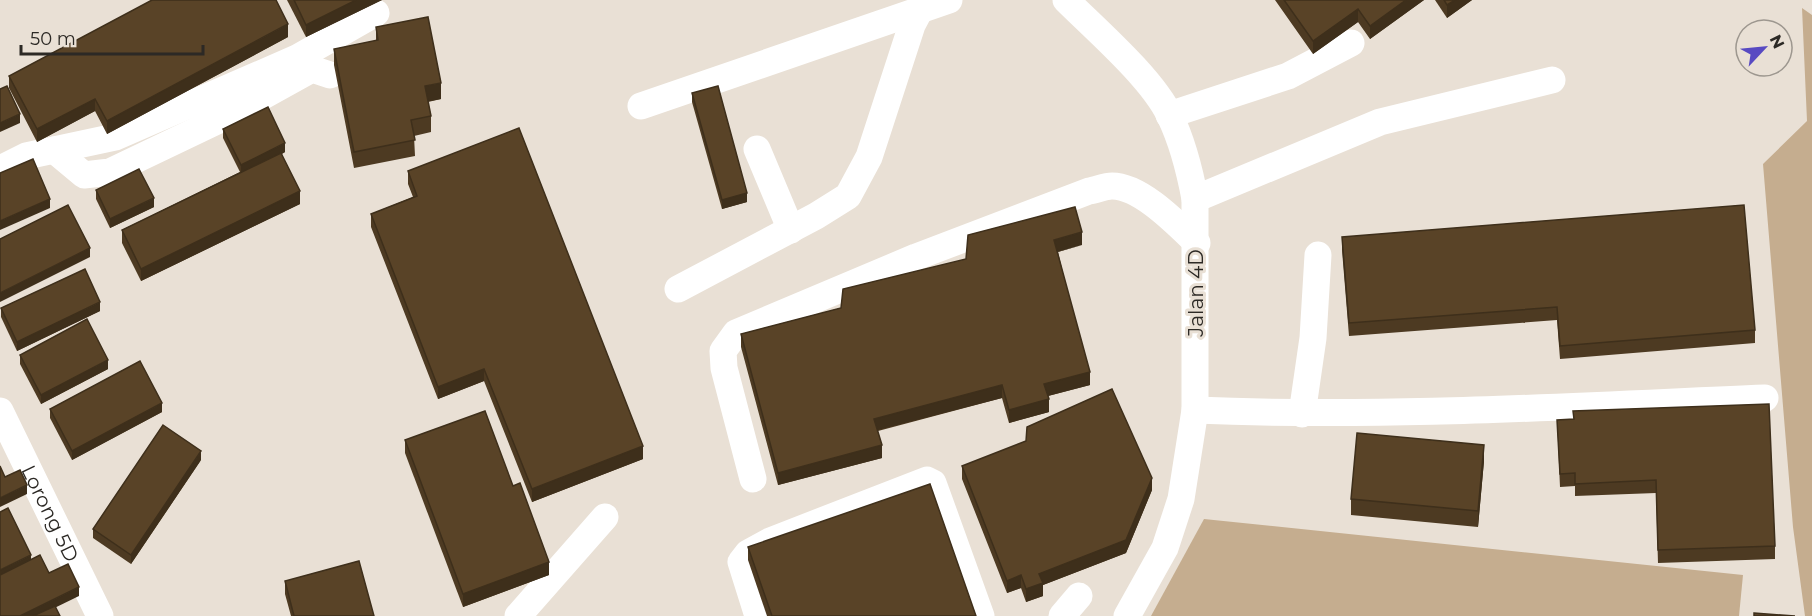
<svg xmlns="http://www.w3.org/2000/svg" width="1812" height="616" viewBox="0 0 1812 616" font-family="Montserrat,sans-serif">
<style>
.green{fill:#c5ad8f}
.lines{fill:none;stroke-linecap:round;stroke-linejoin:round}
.minor{stroke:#fff;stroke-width:27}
.wall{fill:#4d3a22}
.shaded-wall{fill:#3e2f1b}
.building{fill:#594327;stroke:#3e2f1b;stroke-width:1.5}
.labels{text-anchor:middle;stroke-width:6;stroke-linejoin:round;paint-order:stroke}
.street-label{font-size:20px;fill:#2c2925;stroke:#e9e0d5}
</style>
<rect width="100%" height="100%" fill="#e9e0d5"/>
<g class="green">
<path d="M1802 8 1812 15V616H1805L1793 527 1763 164 1807 121Z"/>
<path d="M1204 519 1743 575 1739 616H1151Z"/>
</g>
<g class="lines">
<g class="minor">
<path d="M1066 0C1096 30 1152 78 1170 116 1182 141 1190 172 1195 199V410L1181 499 1165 548 1127 616"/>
<path d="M641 106 949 0"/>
<path d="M1169 115 1288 76 1351 43"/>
<path d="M757 149 791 230"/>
<path d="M54 150 84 175 110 172 225 117 312 69 330 75"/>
<path d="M0 169 26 156 115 137 297 58 376 13"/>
<path d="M1195 199 1380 122 1552 80"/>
<path d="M678 289 816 216 848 196 869 157 912 25 921 8"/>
<path d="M1195 410C1385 418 1575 406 1765 398"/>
<path id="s1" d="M0 411 100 616"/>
<path d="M1302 414 1313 338 1318 255"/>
<path d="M753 479 724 368 723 351 736 333 916 257 1089 191C1096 190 1105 186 1112 186 1141 186 1177 224 1197 243"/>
<path d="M518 616 605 517"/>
<path d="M758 616 741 562 748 553 770 541 927 480 933 483 981 616"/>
<path d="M1062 616 1079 596"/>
</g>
</g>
<g class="wall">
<path d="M287 0H382L306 37Z"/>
<path d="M1275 0H1424L1370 39 1358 22 1313 54Z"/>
<path d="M1435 0H1472L1447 18Z"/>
<path d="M376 27 441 99 428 102 431 116V132L414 136 415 156 354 168 334 65V49L376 41Z"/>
<path d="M288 37 107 134 95 111 37 142 9 88V76Z"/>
<path d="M692 93 747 202 722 209 692 102Z"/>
<path d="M223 129 285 152 282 154 300 204 141 281 122 243V230L240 172 223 138Z"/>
<path d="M408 171 643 459 532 502 484 381 438 399 371 227V214L413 197 408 184Z"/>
<path d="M96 190 154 207 110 228 96 199Z"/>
<path d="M1342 237 1755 330V343L1560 359 1557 320 1349 336 1342 250Z"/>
<path d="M1082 245 1058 252 1090 385 1048 396 1049 412 1009 423 1002 398 878 431 882 458 778 485 741 347V334Z"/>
<path d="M1 308 100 311 17 351 1 317Z"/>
<path d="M20 355 108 369 41 404 20 364Z"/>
<path d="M50 409 162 412 72 460 50 418Z"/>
<path d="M1557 420 1775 546V559L1658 563 1656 493 1575 496V486L1560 487Z"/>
<path d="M405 440 513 486 549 575 463 607 405 453Z"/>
<path d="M201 460 131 564 93 538V529Z"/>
<path d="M1484 461 1478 527 1351 515V499Z"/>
<path d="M962 466 1152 490 1126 553 1043 585V596L1026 602 1021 588 1007 593 962 479Z"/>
<path d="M748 547 976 616H767L748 560Z"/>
<path d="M285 581 374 616H291L285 594Z"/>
</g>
<g class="shaded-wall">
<path d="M356 0H382L306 37V25Z"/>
<path d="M1406 0H1424L1370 39V26Z"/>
<path d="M1455 0H1472L1447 18V5Z"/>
<path d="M1358 9V22L1313 54V41Z"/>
<path d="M288 24V37L107 134V121Z"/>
<path d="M441 83V99L425 102V86Z"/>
<path d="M95 99V111L37 142V129Z"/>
<path d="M20 114V123L0 132V123Z"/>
<path d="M285 143V152L241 174V165Z"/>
<path d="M300 191V204L141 281V269Z"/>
<path d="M747 193V202L722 209V200Z"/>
<path d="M154 198V207L110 228V219Z"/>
<path d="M50 199V208L0 230V221Z"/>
<path d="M1082 232V245L1054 253V240Z"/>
<path d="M90 248V257L0 302V293Z"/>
<path d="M100 302V311L17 351V342Z"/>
<path d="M108 360V369L41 404V395Z"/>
<path d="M484 369V381L438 399V387Z"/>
<path d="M1090 372V385L1044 397V384Z"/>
<path d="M1002 385V398L874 431V419Z"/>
<path d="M1049 399V412L1009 423V410Z"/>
<path d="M162 403V412L72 460V451Z"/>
<path d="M882 445V458L778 485V473Z"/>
<path d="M1484 445V461L1478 527V511Z"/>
<path d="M643 446V459L532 502V489Z"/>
<path d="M201 451V460L131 564V555Z"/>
<path d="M1152 478V490L1126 553 1043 585V596L1026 602V589L1039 574Z"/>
<path d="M27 485V494L0 507V498Z"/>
<path d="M31 555V564L0 579V570Z"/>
<path d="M549 562V575L463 607V594Z"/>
<path d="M1021 575V588L1007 593V581Z"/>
<path d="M79 587V596L38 616H20Z"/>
</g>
<g class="building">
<path d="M152 0H276L288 24 107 121 95 99 37 129 9 76Z"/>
<path d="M294 0H356L306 25Z"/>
<path d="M1284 0H1406L1370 26 1358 9 1313 41Z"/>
<path d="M1444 0H1455L1447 5Z"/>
<path d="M428 17 441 83 425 86 431 116 411 120 415 140 354 152 334 49 378 40 376 27Z"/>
<path d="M7 86 20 114 0 123V89Z"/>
<path d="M718 86 747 193 722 200 692 93Z"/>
<path d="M268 107 285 143 241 165 223 129Z"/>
<path d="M519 128 643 446 532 489 484 369 438 387 371 214 417 196 408 171Z"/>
<path d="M281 153 300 191 141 269 122 230Z"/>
<path d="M33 159 50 199 0 221V173Z"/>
<path d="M139 169 154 198 110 219 96 190Z"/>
<path d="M68 205 90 248 0 293V239Z"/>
<path d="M1744 205 1755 330 1560 346 1557 307 1349 323 1342 237Z"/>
<path d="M1075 207 1082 232 1054 240 1090 372 1044 384 1049 399 1009 410 1002 385 874 419 882 445 778 473 741 334 841 308 843 289 966 259 968 235Z"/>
<path d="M85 269 100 302 17 342 1 308Z"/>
<path d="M87 319 108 360 41 395 20 355Z"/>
<path d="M140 361 162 403 72 451 50 409Z"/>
<path d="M1112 389 1152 478 1126 540 1039 574 1043 583 1026 589 1021 575 1007 581 962 466 1026 441 1027 427Z"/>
<path d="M1769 404 1775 546 1658 550 1656 480 1575 484V473L1560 474 1557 420 1574 419 1573 411Z"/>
<path d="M485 411 513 486 520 483 549 562 463 594 405 440Z"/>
<path d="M163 425 201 451 131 555 93 529Z"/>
<path d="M1357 433 1484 445 1478 511 1351 499Z"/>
<path d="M0 466 5 477 20 470 27 485 0 498Z"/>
<path d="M930 484 976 616H772L748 547Z"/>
<path d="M8 508 31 555 0 570V512Z"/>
<path d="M40 555 49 573 68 564 79 587 20 616H0V575Z"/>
<path d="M359 561 374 616H294L285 581Z"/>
<path d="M55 606 60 616H33Z"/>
<path d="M1754 613 1795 616H1754Z"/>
</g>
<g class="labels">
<g class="street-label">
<text transform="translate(1196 293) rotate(-90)" y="7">Jalan 4D</text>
<text dy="7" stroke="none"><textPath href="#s1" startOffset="114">Lorong 5D</textPath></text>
</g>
</g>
<g transform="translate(1764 48) rotate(64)"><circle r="28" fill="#e9e0d5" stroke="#9d978f" stroke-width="1.5"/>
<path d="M0-4.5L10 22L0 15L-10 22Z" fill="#584ac2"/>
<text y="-9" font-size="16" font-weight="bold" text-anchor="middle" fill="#2c2925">N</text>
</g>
<path d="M21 45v9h182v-9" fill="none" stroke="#2c2925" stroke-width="3"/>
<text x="30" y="45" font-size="18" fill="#2c2925" stroke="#e9e0d5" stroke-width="4.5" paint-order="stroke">50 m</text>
</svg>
